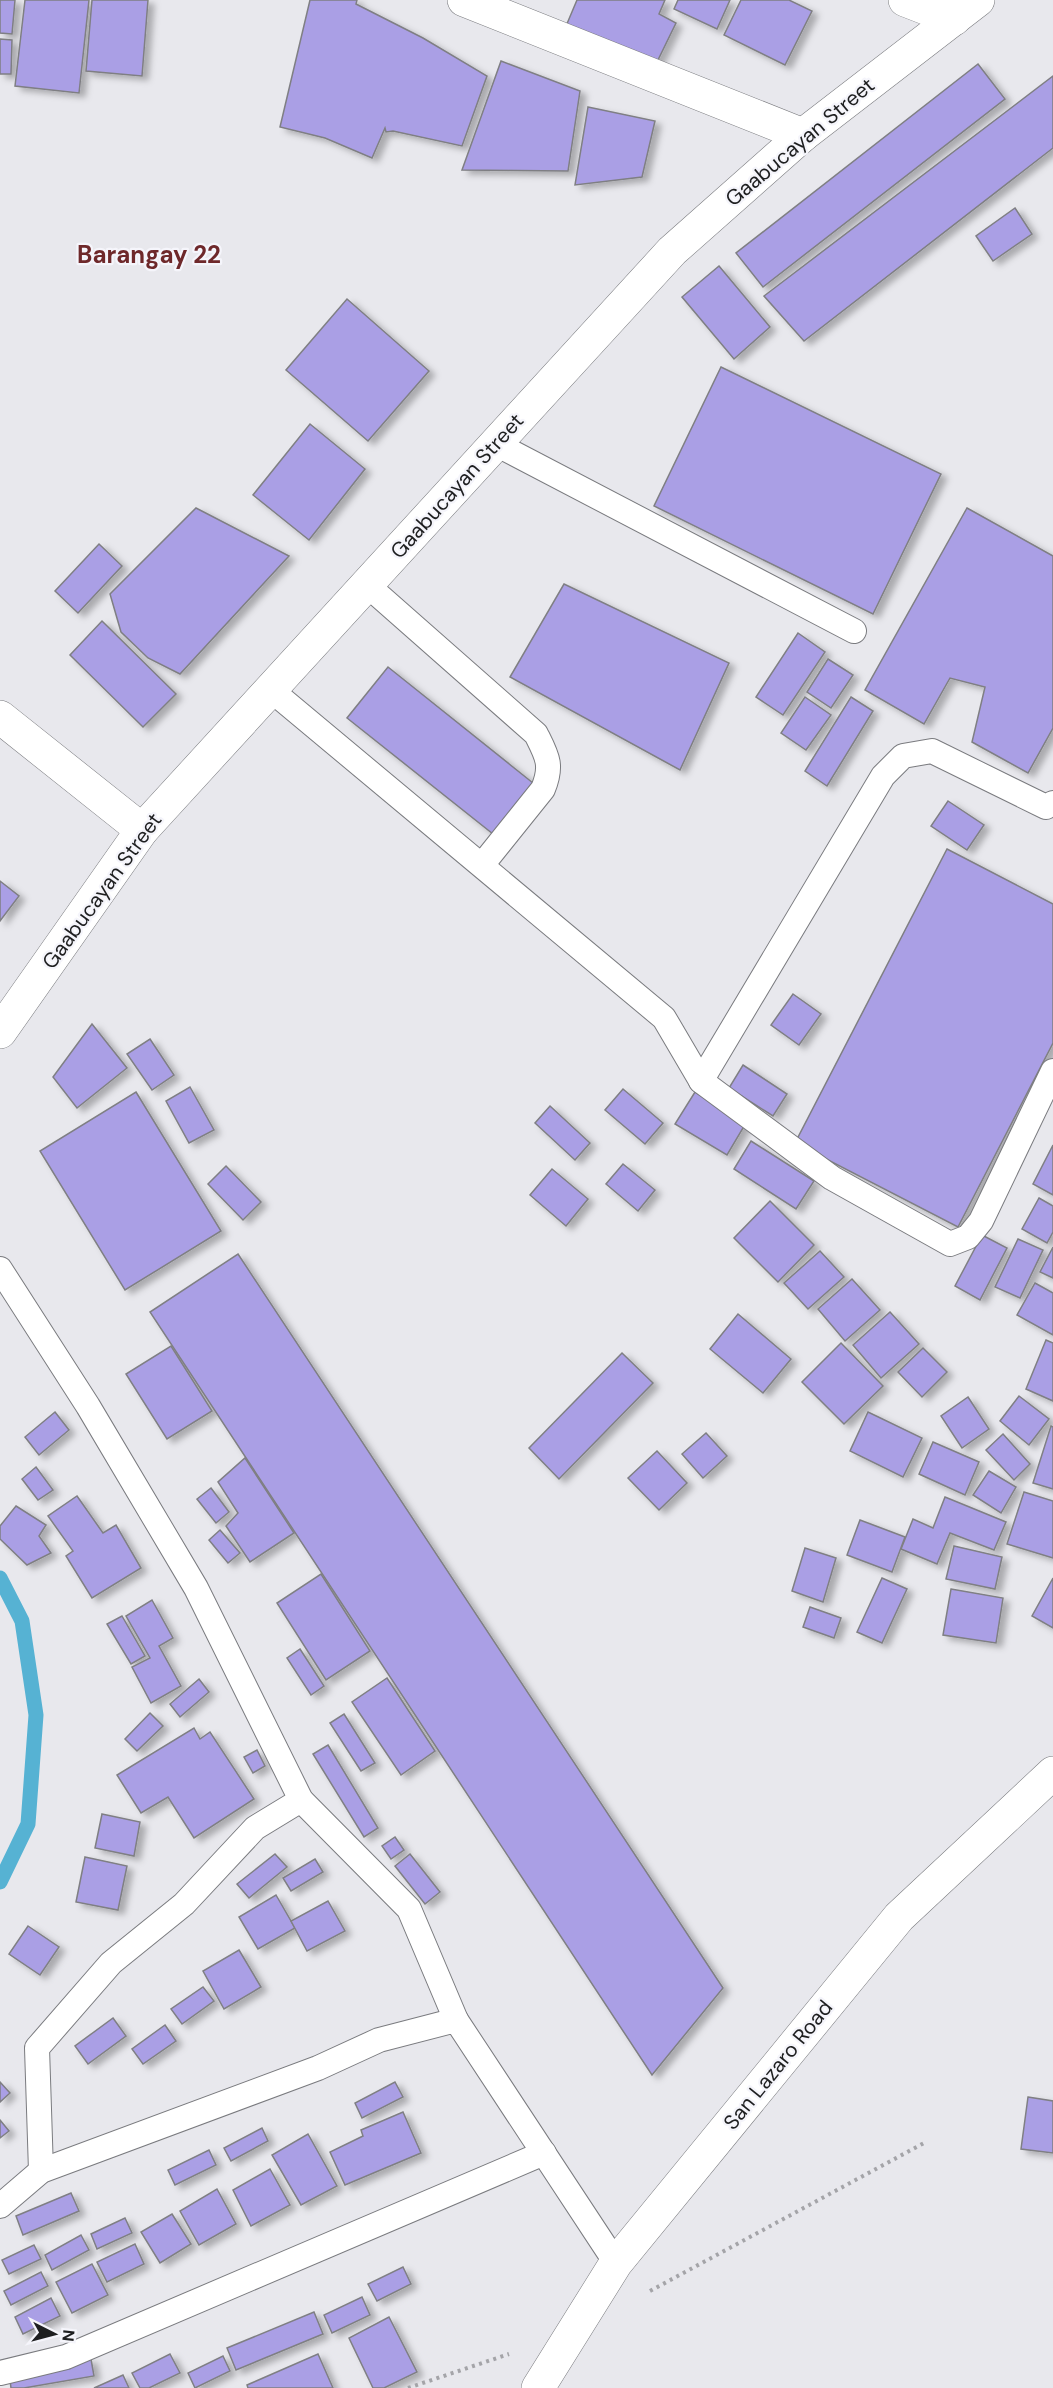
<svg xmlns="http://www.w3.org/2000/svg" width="1053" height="2388" viewBox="0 0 1053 2388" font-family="'DM Sans',sans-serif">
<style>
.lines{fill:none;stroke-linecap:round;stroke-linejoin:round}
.stream{stroke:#56b2d3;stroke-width:15}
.building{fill:#aa9fe5;stroke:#7f7f83;stroke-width:1.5;filter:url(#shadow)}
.service-casing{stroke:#7a7b7f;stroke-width:26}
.minor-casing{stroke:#7a7b7f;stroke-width:34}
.tertiary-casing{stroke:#7a7b7f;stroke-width:34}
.primary-casing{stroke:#7a7b7f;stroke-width:34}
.path{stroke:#a4a4a8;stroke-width:4;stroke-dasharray:3 4.5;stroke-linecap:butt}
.service{stroke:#fff;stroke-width:24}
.minor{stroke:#fff;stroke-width:33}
.tertiary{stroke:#fff;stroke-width:33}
.primary{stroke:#fff;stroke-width:33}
.labels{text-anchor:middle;stroke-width:4.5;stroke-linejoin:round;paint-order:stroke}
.street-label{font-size:21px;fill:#1e1f20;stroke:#f5f5fb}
.quarter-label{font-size:24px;font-weight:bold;fill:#6e282a;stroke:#f5f5fb}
</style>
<defs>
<filter id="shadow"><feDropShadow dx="6" dy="4" stdDeviation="3" flood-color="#0004"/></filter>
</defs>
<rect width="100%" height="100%" fill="#e8e8ed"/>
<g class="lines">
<path class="stream" d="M0 1578 22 1621 36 1715 28 1824 0 1882"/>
</g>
<g class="building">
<path d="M0 0H15L12 34 0 33Z"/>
<path d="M25 0H89L79 93 15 86Z"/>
<path d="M92 0H148L142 76 86 71Z"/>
<path d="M310 0H357L356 4 423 38 487 76 462 146 393 131 386 132 385 128 372 158 325 138 280 127Z"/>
<path d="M577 0H665L659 14 676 23 656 64 566 26Z"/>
<path d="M678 0H730L717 29 674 9Z"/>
<path d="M741 0H789L812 11 785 65 724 35Z"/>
<path d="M0 39 12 40 11 74H0Z"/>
<path d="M501 61 580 91 568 171 462 170Z"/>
<path d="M978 64 1005 99 763 287 736 253Z"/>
<path d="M1053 76V148L804 341 764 296Z"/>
<path d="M588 107 655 121 642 177 575 185Z"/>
<path d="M1015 208 1032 234 993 261 976 236Z"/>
<path d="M719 266 770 327 734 359 682 297Z"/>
<path d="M347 299 429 371 368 441 286 370Z"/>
<path d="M721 367 941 474 873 614 654 506Z"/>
<path d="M310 424 365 469 309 540 253 495Z"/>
<path d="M196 508 289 556 180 674 148 658 121 632 110 594Z"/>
<path d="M967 508 1053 556V728L1028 773 972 742 985 687 950 678 924 724 865 690Z"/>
<path d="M99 544 122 566 78 613 55 591Z"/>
<path d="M564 584 729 663 680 770 510 677Z"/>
<path d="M102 621 176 694 143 727 70 655Z"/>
<path d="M798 633 825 652 783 715 756 697Z"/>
<path d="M828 659 853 675 831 708 807 692Z"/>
<path d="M388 667 533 783 493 834 347 718Z"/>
<path d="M805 697 831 715 806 750 781 733Z"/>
<path d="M851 697 873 711 827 786 805 771Z"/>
<path d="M948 801 984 825 967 850 931 826Z"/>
<path d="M947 849 1053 904V1043L958 1227 795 1143Z"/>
<path d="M0 881 19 896 0 921Z"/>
<path d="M793 994 821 1014 799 1045 771 1025Z"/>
<path d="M92 1024 127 1068 77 1108 53 1077Z"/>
<path d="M150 1039 174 1075 152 1090 127 1054Z"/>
<path d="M743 1065 787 1094 773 1116 729 1088Z"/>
<path d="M190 1087 214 1130 189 1143 166 1101Z"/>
<path d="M623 1089 663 1123 645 1144 605 1110Z"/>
<path d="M136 1092 221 1231 125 1290 40 1151Z"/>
<path d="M695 1092 746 1123 727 1155 675 1124Z"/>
<path d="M550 1106 590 1143 575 1160 535 1123Z"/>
<path d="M751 1141 814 1181 796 1209 734 1169Z"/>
<path d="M1053 1145V1195L1033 1184Z"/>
<path d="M623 1164 655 1190 638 1211 606 1184Z"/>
<path d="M226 1166 261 1202 243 1220 208 1184Z"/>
<path d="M552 1169 588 1199 566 1226 530 1195Z"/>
<path d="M1039 1198 1053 1206V1232L1047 1243 1022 1229Z"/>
<path d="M770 1201 814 1245 778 1282 734 1238Z"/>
<path d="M982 1235 1007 1248 980 1300 955 1286Z"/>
<path d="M1018 1239 1043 1250 1020 1298 995 1287Z"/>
<path d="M1053 1247V1278L1040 1272Z"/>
<path d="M820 1251 844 1277 808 1309 784 1283Z"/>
<path d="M238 1254 723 1988 652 2075 150 1312Z"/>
<path d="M852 1279 880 1310 845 1341 818 1309Z"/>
<path d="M1035 1283 1053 1293V1335L1017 1315Z"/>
<path d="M890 1312 919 1344 881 1378 853 1345Z"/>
<path d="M738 1314 791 1359 763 1393 710 1349Z"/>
<path d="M1046 1340 1053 1343V1401L1026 1389Z"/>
<path d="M841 1343 883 1386 844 1424 802 1382Z"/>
<path d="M171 1346 212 1411 167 1439 126 1374Z"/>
<path d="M923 1348 947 1372 922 1397 898 1372Z"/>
<path d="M622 1353 653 1383 559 1479 529 1448Z"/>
<path d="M1019 1396 1049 1419 1029 1445 1000 1421Z"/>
<path d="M968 1397 989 1429 962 1448 941 1416Z"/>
<path d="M55 1412 69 1430 39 1455 25 1437Z"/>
<path d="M868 1412 922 1438 903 1477 850 1451Z"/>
<path d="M1051 1426 1053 1427V1489L1033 1483Z"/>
<path d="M706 1433 727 1456 703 1478 682 1454Z"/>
<path d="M1003 1434 1030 1464 1014 1480 986 1450Z"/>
<path d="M933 1442 979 1462 965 1495 919 1474Z"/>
<path d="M657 1451 687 1483 659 1510 628 1478Z"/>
<path d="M245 1458 294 1533 250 1562 226 1526 238 1513 218 1482Z"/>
<path d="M36 1467 53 1490 38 1500 22 1479Z"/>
<path d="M989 1471 1016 1487 1001 1513 973 1495Z"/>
<path d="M211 1488 229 1512 216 1523 197 1499Z"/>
<path d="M1024 1492 1053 1501V1558L1007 1544Z"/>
<path d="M77 1496 103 1533 116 1525 141 1568 92 1598 66 1556 73 1551 48 1516Z"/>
<path d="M945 1497 1006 1522 994 1550 950 1533 937 1564 901 1549 913 1519 933 1528Z"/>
<path d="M16 1506 46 1525 39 1536 51 1553 27 1565 0 1539V1526Z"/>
<path d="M860 1520 905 1537 892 1572 847 1555Z"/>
<path d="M220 1530 240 1553 228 1563 209 1540Z"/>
<path d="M954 1546 1002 1557 995 1589 946 1579Z"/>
<path d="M805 1548 836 1558 823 1602 792 1591Z"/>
<path d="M321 1574 370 1651 326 1680 277 1603Z"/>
<path d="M882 1578 907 1589 882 1643 857 1632Z"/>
<path d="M1053 1578V1628L1032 1616Z"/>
<path d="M951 1589 1003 1598 996 1643 943 1635Z"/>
<path d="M152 1600 173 1638 159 1646 181 1686 151 1703 132 1667 150 1658 126 1616Z"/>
<path d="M810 1607 841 1618 834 1638 803 1627Z"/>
<path d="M122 1616 145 1656 131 1664 107 1624Z"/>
<path d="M300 1649 324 1686 311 1695 287 1658Z"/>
<path d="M387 1678 435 1751 401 1775 352 1702Z"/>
<path d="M199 1679 209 1692 180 1717 170 1704Z"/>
<path d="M150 1713 163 1726 137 1751 125 1739Z"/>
<path d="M344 1714 375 1763 361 1771 330 1723Z"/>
<path d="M194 1728 200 1739 210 1732 254 1799 194 1838 168 1797 141 1813 117 1775Z"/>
<path d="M328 1745 378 1828 364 1837 313 1754Z"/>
<path d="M257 1750 265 1766 253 1773 244 1757Z"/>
<path d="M102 1814 140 1822 134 1856 95 1848Z"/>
<path d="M395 1837 404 1850 391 1859 382 1846Z"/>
<path d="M275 1854 287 1867 249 1898 237 1884Z"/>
<path d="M410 1854 440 1892 425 1904 395 1866Z"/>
<path d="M85 1857 127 1866 118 1910 76 1902Z"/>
<path d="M315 1859 323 1872 291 1891 283 1878Z"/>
<path d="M276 1895 295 1928 258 1949 239 1917Z"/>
<path d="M328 1901 345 1931 307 1951 291 1921Z"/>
<path d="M28 1926 59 1947 40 1975 9 1954Z"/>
<path d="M239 1950 261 1987 224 2009 203 1971Z"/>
<path d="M203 1987 214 2001 182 2024 171 2009Z"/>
<path d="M113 2018 126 2036 88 2064 75 2046Z"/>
<path d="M165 2025 176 2041 143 2064 132 2049Z"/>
<path d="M0 2082 10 2093 0 2102Z"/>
<path d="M395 2082 403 2097 362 2118 355 2103Z"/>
<path d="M1028 2097 1053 2101V2153L1021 2149Z"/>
<path d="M403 2112 421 2153 345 2185 330 2152 363 2136 361 2130Z"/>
<path d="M0 2120 9 2131 0 2138Z"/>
<path d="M262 2128 268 2141 231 2161 224 2148Z"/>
<path d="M308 2134 337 2186 301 2205 272 2155Z"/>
<path d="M209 2150 216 2165 175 2185 168 2170Z"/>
<path d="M270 2169 290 2205 251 2226 233 2190Z"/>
<path d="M217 2189 236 2224 199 2245 180 2211Z"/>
<path d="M71 2193 79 2211 23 2235 16 2216Z"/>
<path d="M172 2214 191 2244 160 2263 141 2232Z"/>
<path d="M125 2218 132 2233 97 2249 91 2234Z"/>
<path d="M81 2235 89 2250 52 2270 45 2255Z"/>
<path d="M135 2244 144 2264 107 2282 97 2262Z"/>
<path d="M34 2245 41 2259 9 2274 2 2260Z"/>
<path d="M92 2264 108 2295 72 2313 56 2282Z"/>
<path d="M403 2267 411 2284 377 2301 368 2284Z"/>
<path d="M41 2272 48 2286 11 2305 4 2291Z"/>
<path d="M362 2297 370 2315 332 2333 324 2315Z"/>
<path d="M51 2298 60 2316 23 2334 15 2317Z"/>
<path d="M314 2312 323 2334 236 2370 227 2348Z"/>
<path d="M389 2317 417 2372 384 2388H373L349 2338Z"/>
<path d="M170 2354 180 2373 149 2388H140L132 2373Z"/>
<path d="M318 2354 333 2388H248L247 2385Z"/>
<path d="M223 2356 230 2371 195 2388 188 2373Z"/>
<path d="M91 2359 94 2376 24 2388H11L9 2372Z"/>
<path d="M123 2375 129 2388H94Z"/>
</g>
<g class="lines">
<defs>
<g id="service">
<path d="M496 444 854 631"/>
<path d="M367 585 536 734C547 756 553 765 543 789L482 865"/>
<path d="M271 690 664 1018 701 1081 883 776 903 756 932 751 1046 807 1053 803"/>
<path d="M701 1081 832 1178 950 1244 968 1237 981 1221 1053 1071"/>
<path d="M0 1269 88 1406 196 1588 301 1800 409 1909 456 2020"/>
<path d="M41 2171 37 2048 111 1963 184 1904 255 1828 301 1800"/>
<path d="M0 2206 41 2171 318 2068 379 2040 456 2020 616 2263"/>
<path d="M0 2373 66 2357 544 2153"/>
</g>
<g id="minor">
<path d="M464 0 803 135"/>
<path d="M905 0 954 19"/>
</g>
<g id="tertiary">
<path d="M0 717 142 830"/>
<path d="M0 1032 142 830 672 251 803 135 978 0"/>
</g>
<path id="primary" d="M538 2388 616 2263 899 1917 1053 1773"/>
</defs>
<use href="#service" class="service-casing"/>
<use href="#minor" class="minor-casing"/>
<use href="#tertiary" class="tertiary-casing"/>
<use href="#primary" class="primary-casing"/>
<g class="path">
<path d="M650 2291 924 2143"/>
<path d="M408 2388 509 2354"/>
</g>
<use href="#service" class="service"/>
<use href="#minor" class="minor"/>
<use href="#tertiary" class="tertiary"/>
<use href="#primary" class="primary"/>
</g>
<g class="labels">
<g class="street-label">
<text transform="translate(800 142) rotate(-40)" y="7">Gaabucayan Street</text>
<text transform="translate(457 486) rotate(-48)" y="7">Gaabucayan Street</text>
<text transform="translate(102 891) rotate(-54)" y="7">Gaabucayan Street</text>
<text transform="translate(778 2065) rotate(-51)" y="7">San Lazaro Road</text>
</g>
<g class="quarter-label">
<text x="149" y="263">Barangay 22</text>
</g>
</g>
<g transform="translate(54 2334) rotate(96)" stroke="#f5f5fb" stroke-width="4.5" paint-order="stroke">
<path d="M0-4.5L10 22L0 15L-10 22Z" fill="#1e1f20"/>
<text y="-9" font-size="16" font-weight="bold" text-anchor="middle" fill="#1e1f20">N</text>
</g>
</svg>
